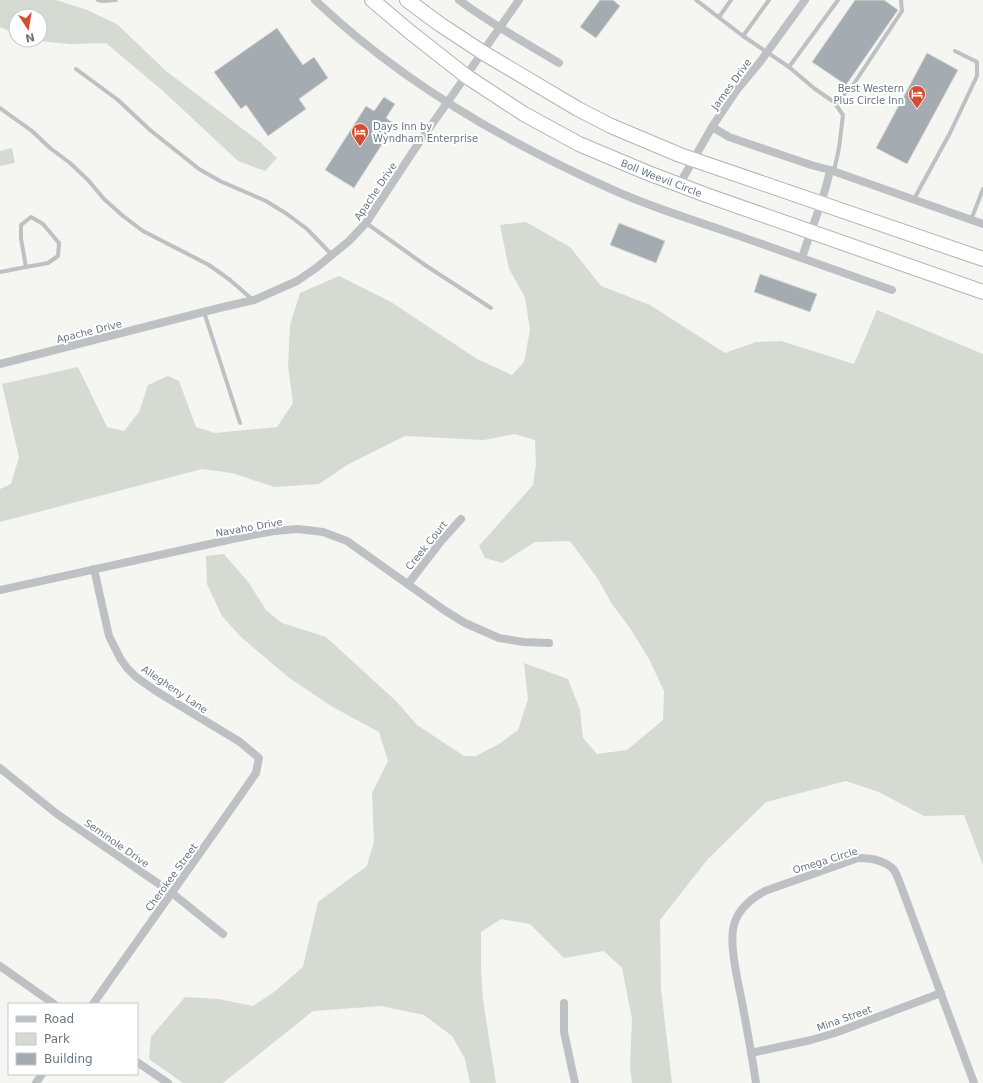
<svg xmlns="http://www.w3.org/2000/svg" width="983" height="1083" viewBox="0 0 983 1083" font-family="'DejaVu Sans',sans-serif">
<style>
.green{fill:#d5dad2}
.building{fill:#a5acb1;stroke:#d7d6d5}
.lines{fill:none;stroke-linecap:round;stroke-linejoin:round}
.trunk-casing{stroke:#b0b4b7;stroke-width:16}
.service{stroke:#bdc1c4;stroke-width:4}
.minor{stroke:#bdc1c4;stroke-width:8}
.trunk{stroke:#fff;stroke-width:14}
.labels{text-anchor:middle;stroke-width:4;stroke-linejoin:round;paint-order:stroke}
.street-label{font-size:10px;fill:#677781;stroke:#fff}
.poi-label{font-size:10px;fill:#677781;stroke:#fff;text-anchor:end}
</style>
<rect width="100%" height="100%" fill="#f5f5f2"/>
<g class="green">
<path d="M0 0H56L87 10 117 24 166 71 260 142 277 158 265 171 238 161 163 91 106 43 70 44 28 40H40V16H16V34L0 27Z"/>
<path d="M12 148 15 163 0 166V151Z"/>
<path d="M526 222 570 247 601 286 650 305 725 353 756 342 781 341 854 364 877 310 983 354V865L964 815 924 816 879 792 846 781 766 802 707 860 660 920 661 989 672 1083H632L630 1068 632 1019 622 968 604 951 564 958 530 924 501 919 481 932V969L483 1000 496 1083H470L465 1059 452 1036 424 1015 381 1006 313 1011 223 1083H183L149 1059 151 1037 185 997 218 999 253 1006 274 992 303 967 318 902 367 866 374 841 372 793 388 761 379 732 331 706 288 677 241 637 222 616 207 584 206 556 224 554 249 583 266 610 282 623 326 637 396 701 417 725 464 756H476L499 744 518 730 528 699 524 663 568 679 580 710 583 738 597 754 627 750 663 720 664 691 649 659 630 628 612 604 598 579 570 541 535 542 502 563 485 558 479 546 533 485 536 465 535 440 515 434 484 440 405 436 347 465 319 484 274 487 232 473 202 469 0 522V489L11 484 19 457 2 384 78 367 107 427 124 431 139 412 148 385 168 376 179 381 196 427 215 433 277 427 293 403 288 366 290 325 300 293 339 276 391 302 477 359 512 375 524 362 530 330 525 297 509 269 500 225Z"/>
</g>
<g class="building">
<path d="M600 0H613L620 6 596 38 580 27Z"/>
<path d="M855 0H884L898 10 846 85 812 62Z"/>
<path d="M277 28 303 65 314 57 328 78 299 99 306 109 268 136 246 105 241 109 214 72Z"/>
<path d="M927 53 958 70 907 164 876 148Z"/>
<path d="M384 97 395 104 386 118 395 124 354 188 325 170 366 106 374 111Z"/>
<path d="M619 223 665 241 656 263 610 245Z"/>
<path d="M760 274 817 294 810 312 754 292Z"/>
</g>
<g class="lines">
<defs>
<g id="trunk">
<path id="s1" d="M372 0 410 32 466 76 524 114 579 144 648 173 706 195 983 292"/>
<path d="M407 0 441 25 482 52 578 109 611 126 680 155 983 259"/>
</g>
</defs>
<use href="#trunk" class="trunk-casing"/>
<g class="service">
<path d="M98 0 103 1 116 0"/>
<path d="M696 0 743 36"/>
<path d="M769 0 743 36 789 67 838 0"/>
<path d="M719 17 731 0"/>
<path d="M789 67 815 89 834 102 843 115 839 148 834 171"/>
<path d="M76 69 118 100 150 130 199 169 220 181 266 201 287 214 307 229 332 255"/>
<path d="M835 104 853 85 902 11 901 0"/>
<path d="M0 108 32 131 50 148 70 163 88 180 104 199 123 216 143 231 209 265 230 280 253 300"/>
<path d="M914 199 950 133 977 76V62L955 51"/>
<path d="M31 217 43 224 59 243 58 256 48 263 26 267 21 239V225Z"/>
<path d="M971 220 983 189"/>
<path d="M366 223 425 265 491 308"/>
<path d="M0 272 26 267"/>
<path d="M204 312 240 423"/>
</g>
<g class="minor">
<path d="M315 0C400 81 505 142 611 189 648 206 687 218 725 231 781 251 836 270 892 290"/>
<path d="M459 0C491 24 526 43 559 63"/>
<path d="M712 127 729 137 811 165 830 170 983 224"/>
<path d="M679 185 712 127 736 91 760 62 805 0"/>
<path d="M802 258C811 228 824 201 830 170"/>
<path d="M0 364 219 308 254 300 297 281 316 268 349 241 366 223 414 150 519 0"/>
<path d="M408 584 442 540 461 519"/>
<path d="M0 590 237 538 274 531 298 529 323 532 347 541 444 610 465 623 499 638 524 642 549 643"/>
<path d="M0 768 57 814 172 893 223 934"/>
<path d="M0 966 54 1004"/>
<path d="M564 1003V1032L575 1083"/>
<path d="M93 1004C147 927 202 851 256 773L259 758 240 742 156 691 136 677 127 668 120 658 109 636 94 569"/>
<path d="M751 1053 811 1040 835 1033 941 993"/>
<path d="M137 1062 168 1083"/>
<path d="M36 1083 42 1074"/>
<path d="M756 1083C752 1056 747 1029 742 1002 738 982 730 948 733 929 736 911 750 899 765 891L858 858C871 858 885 860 894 870 898 876 901 887 904 894L974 1083"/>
</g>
<use href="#trunk" class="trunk"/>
</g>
<defs>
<symbol id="hotel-pin" viewBox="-11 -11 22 30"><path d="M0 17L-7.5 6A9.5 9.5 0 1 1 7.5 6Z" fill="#d44d33" stroke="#fff"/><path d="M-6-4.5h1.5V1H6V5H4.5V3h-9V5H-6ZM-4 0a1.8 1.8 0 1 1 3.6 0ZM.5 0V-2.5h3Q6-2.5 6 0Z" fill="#fff"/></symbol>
</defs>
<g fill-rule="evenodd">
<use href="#hotel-pin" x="907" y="84" width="20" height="27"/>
<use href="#hotel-pin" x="350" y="122" width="20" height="27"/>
</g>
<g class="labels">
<g class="street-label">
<text transform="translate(731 84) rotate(-54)" y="4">James Drive</text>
<text dy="4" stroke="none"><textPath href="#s1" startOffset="342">Boll Weevil Circle</textPath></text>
<text transform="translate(375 191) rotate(-56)" y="4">Apache Drive</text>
<text transform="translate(89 331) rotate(-14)" y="4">Apache Drive</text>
<text transform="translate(249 527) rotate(-10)" y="4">Navaho Drive</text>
<text transform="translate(426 545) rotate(-51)" y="4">Creek Court</text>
<text transform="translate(175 689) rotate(34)" y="4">Allegheny Lane</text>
<text transform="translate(117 843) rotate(35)" y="4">Seminole Drive</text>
<text transform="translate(825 860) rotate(-17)" y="4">Omega Circle</text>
<text transform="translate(171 877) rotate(-54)" y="4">Cherokee Street</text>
<text transform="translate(844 1018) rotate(-20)" y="4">Mina Street</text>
</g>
<g class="poi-label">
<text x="904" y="92">Best Western<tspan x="904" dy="12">Plus Circle Inn</tspan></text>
<text x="373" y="130" text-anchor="start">Days Inn by<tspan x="373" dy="12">Wyndham Enterprise</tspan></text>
</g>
</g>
<rect x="8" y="1003" width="130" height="72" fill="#ffffff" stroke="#c2c9cd"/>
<rect x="16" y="1016" width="20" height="6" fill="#bdc1c4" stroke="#c2c9cd"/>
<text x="44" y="1023" font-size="12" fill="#677781">Road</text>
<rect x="16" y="1033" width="20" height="12" fill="#d5dad2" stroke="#c2c9cd"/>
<text x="44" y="1043" font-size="12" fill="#677781">Park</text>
<rect x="16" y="1053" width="20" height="12" fill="#a5acb1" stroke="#c2c9cd"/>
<text x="44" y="1063" font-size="12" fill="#677781">Building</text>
<g transform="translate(28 28) rotate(168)"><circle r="19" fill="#ffffff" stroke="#c2c9cd"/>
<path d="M0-3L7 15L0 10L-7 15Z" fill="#d44d33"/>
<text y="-6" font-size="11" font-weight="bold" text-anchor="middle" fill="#677781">N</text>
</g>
</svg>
